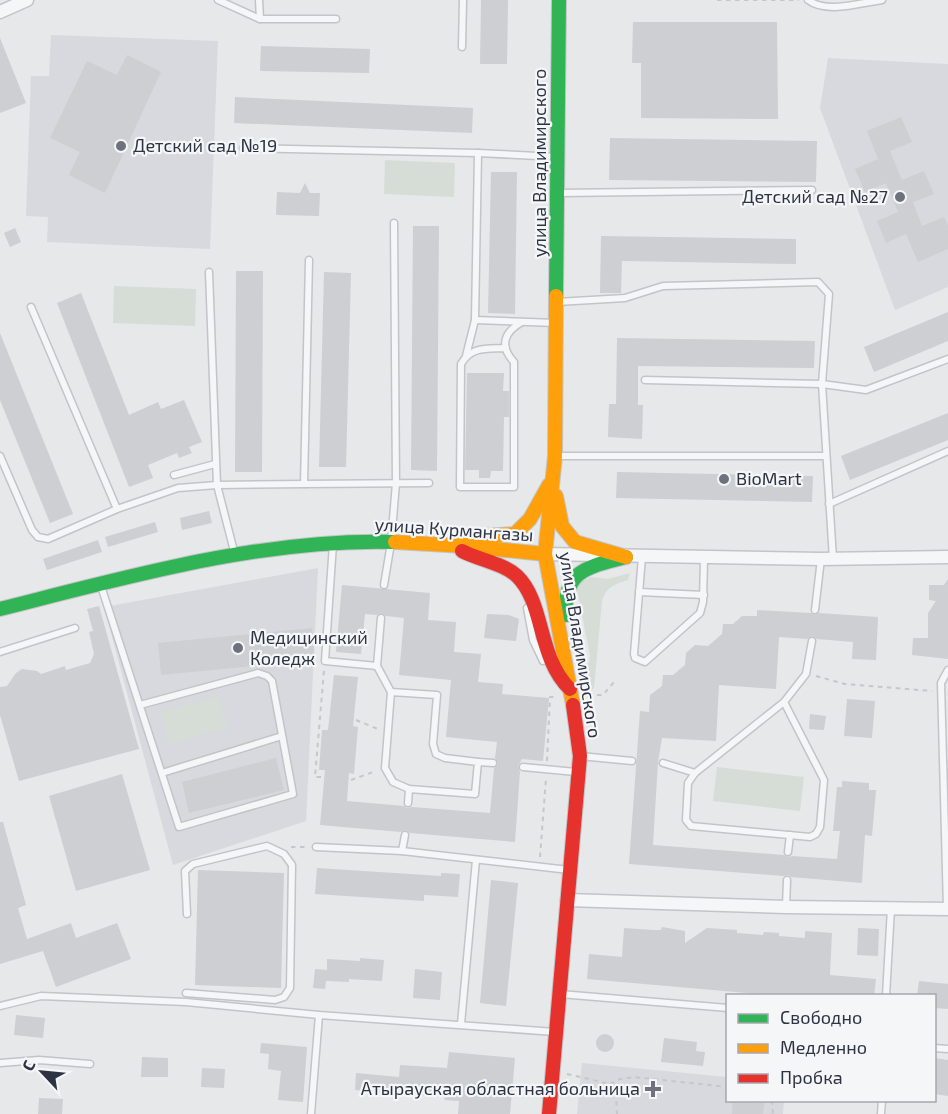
<svg xmlns="http://www.w3.org/2000/svg" width="948" height="1114" viewBox="0 0 948 1114" font-family="'Exo 2',sans-serif">
<style>
.built{fill:#d7d9de}
.green{fill:#d6ddd7}
.building{fill:#cdcfd2}
.lines{fill:none;stroke-linecap:round;stroke-linejoin:round}
.lane-casing{stroke:#c3c4c7;stroke-width:9}
.street-casing{stroke:#c3c4c7;stroke-width:15}
.fast-casing{stroke:#c3c4c7;stroke-width:16}
.slow-casing{stroke:#c3c4c7;stroke-width:16}
.jam-casing{stroke:#c3c4c7;stroke-width:16}
.path{stroke:#c6c7ca;stroke-width:2;stroke-dasharray:4.5 4.5;stroke-linecap:butt}
.lane{stroke:#f5f6f7;stroke-width:6}
.street{stroke:#f5f6f7;stroke-width:12}
.fast{stroke:#30b455;stroke-width:14}
.slow{stroke:#ff9f0a;stroke-width:14}
.jam{stroke:#e5322d;stroke-width:14}
.poi-dot{fill:#6e727d;stroke:#f4f6f8;stroke-width:2}
.labels{text-anchor:middle;stroke-width:4.5;stroke-linejoin:round;paint-order:stroke}
.poi-label{font-size:18px;fill:#2d3342;stroke:#f4f6f8;text-anchor:start}
.street-label{font-size:18px;fill:#2d3342;stroke:#f4f6f8}
</style>
<rect width="100%" height="100%" fill="#e6e8ea"/>
<g class="built">
<path d="M51 35 218 41 210 249 47 242 48 217 26 216 31 76H49Z"/>
<path d="M828 58 948 64V287L895 310 820 108Z"/>
<path d="M318 568 306 821 173 865 104 607Z"/>
<path d="M582 1063 727 1077 728 1100 784 1101 783 1114H577Z"/>
</g>
<g class="green">
<path d="M385 160 455 163 454 197 384 194Z"/>
<path d="M114 286 196 289 195 326 113 323Z"/>
<path d="M630 573 628 580C615 584 606 587 602 601L594 688 590 691 587 669 590 656 577 589 579 583 591 577 608 579Z"/>
<path d="M219 696 228 728 169 744 160 712Z"/>
<path d="M717 767 804 777 800 811 713 801Z"/>
</g>
<g class="building">
<path d="M481 0H508L507 64H480Z"/>
<path d="M633 22H777L778 119 641 118V63H632Z"/>
<path d="M0 38 26 103 0 113Z"/>
<path d="M261 46 370 49 369 73 260 71Z"/>
<path d="M127 55 161 72 105 193 69 175 80 152 50 138 87 61 117 75Z"/>
<path d="M235 97 473 108 472 133 234 123Z"/>
<path d="M901 117 912 142 890 151 902 180 924 171 934 194 913 202 922 226 944 217 948 226V249L918 262 906 234 886 243 877 221 898 212 886 183 865 192 855 169 878 159 867 131Z"/>
<path d="M610 138 817 141 816 182 609 180Z"/>
<path d="M491 172H517L515 314 488 313Z"/>
<path d="M305 183 310 193H320L319 216 276 215 277 192 300 193Z"/>
<path d="M413 226H439L437 471 411 470Z"/>
<path d="M15 228 21 242 10 247 4 233Z"/>
<path d="M601 236 796 239V264L622 261 621 293H600Z"/>
<path d="M236 271H263L262 472H235Z"/>
<path d="M324 272 351 273 346 467H319Z"/>
<path d="M81 293 129 415 158 402 161 409 184 400 202 442 189 447 192 453 179 458 177 453 148 465 153 478 129 487 57 303Z"/>
<path d="M948 312V341L874 372 864 347Z"/>
<path d="M0 333 73 514 50 523 0 400Z"/>
<path d="M617 338 815 341 814 368 638 366V405H643L642 439 608 437 609 404H616Z"/>
<path d="M467 373H504L503 391H509V417H504L503 471H491L490 478H479V470H465Z"/>
<path d="M948 413V440L850 480 841 456Z"/>
<path d="M617 472 813 476 812 502 616 498Z"/>
<path d="M209 511 212 523 182 530 180 518Z"/>
<path d="M155 522 158 532 108 547 105 537Z"/>
<path d="M98 540 102 552 47 570 43 559Z"/>
<path d="M948 579V659L912 655 913 638H928V613L936 601 929 600V585H944Z"/>
<path d="M342 585 430 593 428 620 456 622 454 652 481 654 478 682 503 684 502 694 549 698 543 761 522 759 518 766 520 772 515 842 410 833 405 830 401 832 320 825 325 770H319L322 730H328L334 675 358 677 353 726 358 727 354 774 349 773 347 801 404 806 407 808 412 807 490 813 494 768 498 764 495 758 497 742 446 737 451 680 399 675 404 618 386 616 381 613 377 615 365 614 361 654 336 652Z"/>
<path d="M99 606 139 749 19 781 0 715V687L7 686 16 673 22 669 37 671 41 674 65 666 66 670 90 663 94 654 89 632 93 631 87 609Z"/>
<path d="M757 610 811 613 815 615 819 613 878 617 876 660 852 659 853 642 817 639 812 636 807 639 779 637 776 689 719 685 716 741 662 738 658 762 653 845 784 855 788 857 792 856 837 859 840 831H833L837 787H842V781L869 783V790H876L872 836 865 835 862 883 791 877 788 875 783 876 629 864 640 711 649 712 650 695 662 686 663 675H673L685 665 686 653 695 645 708 646 722 634 723 624H733L742 616H757Z"/>
<path d="M487 614 509 615 519 619 516 641 484 638Z"/>
<path d="M312 628 315 660 161 675 158 643Z"/>
<path d="M847 699 875 701 872 738 844 736Z"/>
<path d="M810 714 826 716 824 730 809 729Z"/>
<path d="M276 758 284 790 189 813 182 782Z"/>
<path d="M122 774 150 870 76 891 49 796Z"/>
<path d="M0 822H3L26 905 18 908 27 939 71 923 76 938 117 923 131 959 56 987 43 951 0 964Z"/>
<path d="M317 868 441 876V873L460 874 458 897 424 895V901L315 894Z"/>
<path d="M198 870 284 873 281 988 195 985Z"/>
<path d="M491 880 518 883 506 1006 480 1003Z"/>
<path d="M662 927 685 931V943L707 928 737 930V933L763 935 764 932 779 933V936L805 938V931L832 933 830 975 876 979 874 996H781L587 979 589 954 622 957 624 928 653 930H661Z"/>
<path d="M858 928 879 929 878 956 857 955Z"/>
<path d="M360 958 384 960 382 981 349 979V982L326 981 325 989 313 988 315 969 327 970V959L360 961Z"/>
<path d="M415 969 442 972 440 1000 413 998Z"/>
<path d="M919 981 948 984V1009L934 1008V996H917Z"/>
<path d="M16 1015 45 1018 43 1038 14 1035Z"/>
<circle cx="605" cy="1043" r="9"/>
<path d="M664 1038 697 1042 696 1051 705 1052 703 1066 661 1062Z"/>
<path d="M261 1043 307 1047 303 1102 278 1100 281 1071 268 1069 269 1054 260 1053Z"/>
<path d="M449 1052 515 1058 510 1114H458L459 1101 444 1100 445 1097 355 1090 356 1073 399 1077 400 1065 447 1068Z"/>
<path d="M142 1057 168 1058V1077H141Z"/>
<path d="M934 1058 948 1060V1096L934 1094Z"/>
<path d="M202 1068 225 1069 224 1088 201 1087Z"/>
<path d="M39 1098 63 1099 62 1114H38Z"/>
<path d="M733 1101 764 1103 763 1114H732Z"/>
</g>
<g class="lines">
<defs>
<g id="lane">
<path d="M218 0 260 19"/>
<path d="M259 0 260 19H336"/>
<path d="M808 0C826 14 860 3 882 0"/>
<path d="M462 47 463 0"/>
<path d="M243 148 478 153 557 157"/>
<path d="M478 153 475 320 556 323"/>
<path d="M559 193 812 190"/>
<path d="M309 260 304 484 429 483"/>
<path d="M209 272 217 485 235 555"/>
<path d="M557 302 625 298 663 286 818 282 829 294 822 384 833 559"/>
<path d="M31 307 117 509 178 488 217 485 304 484"/>
<path d="M506 348C487 349 471 346 461 364L460 487H514V362C499 346 504 332 522 322"/>
<path d="M466 356 475 320"/>
<path d="M645 380 822 384 866 390 948 359"/>
<path d="M0 456 32 530 38 537 48 539 117 509"/>
<path d="M556 456H826"/>
<path d="M174 475 215 464"/>
<path d="M829 504 948 451"/>
<path d="M333 544 325 661 377 666"/>
<path d="M642 557 634 654 635 658 645 662 700 613 703 602 704 558"/>
<path d="M384 585 391 543 396 483 394 223"/>
<path d="M101 586 179 827 293 794 272 681 267 676 258 673 140 705"/>
<path d="M639 592 704 595"/>
<path d="M527 608 533 640 543 661"/>
<path d="M815 610 821 559"/>
<path d="M381 618 377 666 391 692 385 768 393 782 409 789 475 794 478 762 445 758 436 754 433 744 437 695 391 692"/>
<path d="M0 652 75 628"/>
<path d="M784 702 824 780 820 827 816 834 810 837 691 826 686 820 688 783 695 773 784 702 806 674 812 641"/>
<path d="M580 756 632 761"/>
<path d="M478 762 493 763"/>
<path d="M663 763 695 773"/>
<path d="M523 767 576 772"/>
<path d="M162 773 282 736"/>
<path d="M408 803 409 789"/>
<path d="M316 847 402 851 569 870"/>
<path d="M402 851 405 835"/>
<path d="M788 852 790 835"/>
<path d="M786 907 787 880"/>
<path d="M947 909 941 683 948 670"/>
<path d="M186 993 275 1000 284 997 290 988 292 865 284 854 267 846 193 864 185 871 187 914"/>
<path d="M560 994 728 1008"/>
<path d="M886 996 891 908"/>
<path d="M0 1006 41 996 186 1002 319 1015 555 1032"/>
<path d="M461 1024 476 860"/>
<path d="M934 1048 948 1049"/>
<path d="M0 1063 39 1060 90 1064"/>
<path d="M311 1114 319 1015"/>
<path d="M881 1114 882 1100"/>
</g>
<g id="street">
<path d="M0 12 27 0"/>
<path d="M545 554 821 559 948 557"/>
<path d="M567 900 786 907 948 909"/>
</g>
<g id="fast">
<path d="M556 296 559 0"/>
<path d="M0 609C127 577 263 538 395 542"/>
<path d="M566 615C563 569 589 567 626 557"/>
</g>
<g id="slow">
<path d="M556 296 555 456 545 554 573 705"/>
<path d="M556 496 562 526 575 542 626 557"/>
<path d="M395 542 465 546 545 554"/>
<path d="M464 542 485 536 515 534 530 519 549 485"/>
</g>
<g id="jam">
<path d="M462 551C479 560 503 563 517 576 545 603 537 657 570 689"/>
<path d="M549 1114 580 756 573 705"/>
</g>
</defs>
<use href="#lane" class="lane-casing"/>
<use href="#street" class="street-casing"/>
<use href="#fast" class="fast-casing"/>
<use href="#slow" class="slow-casing"/>
<use href="#jam" class="jam-casing"/>
<g class="path">
<path d="M717 0H799"/>
<path d="M816 676 845 684 932 691"/>
<path d="M588 695H603L614 682"/>
<path d="M356 720 378 729"/>
<path d="M547 761 550 697H556"/>
<path d="M321 777H315L324 670"/>
<path d="M351 780 376 771"/>
<path d="M291 847H307"/>
<path d="M540 857 546 778"/>
<path d="M567 1074 610 1084 616 1095 617 1114"/>
<path d="M610 1084 620 1079 634 1077 728 1087"/>
<path d="M772 1100 773 1114"/>
</g>
<use href="#lane" class="lane"/>
<use href="#street" class="street"/>
<use href="#fast" class="fast"/>
<use href="#slow" class="slow"/>
<use href="#jam" class="jam"/>
</g>
<g class="poi-dot">
<circle cx="121" cy="146" r="6"/>
<circle cx="900" cy="197" r="6"/>
<circle cx="724" cy="479" r="6"/>
<circle cx="238" cy="648" r="6"/>
<path d="M650 1080h6v6h6v6h-6v6h-6v-6h-6v-6h6z"/>
</g>
<g class="labels">
<g class="poi-label">
<text x="133" y="152">Детский сад №19</text>
<text x="888" y="203" text-anchor="end">Детский сад №27</text>
<text x="736" y="485">BioMart</text>
<text x="250" y="644">Медицинский<tspan x="250" dy="21">Коледж</tspan></text>
<text x="640" y="1095" text-anchor="end">Атырауская областная больница</text>
</g>
<g class="street-label">
<text transform="translate(540 163) rotate(-90)" y="6">улица Владимирского</text>
<text transform="translate(454 530) rotate(4)" y="6">улица Курмангазы</text>
<text transform="translate(580 645) rotate(81)" y="6">улица Владимирского</text>
</g>
</g>
<rect x="726" y="994" width="210" height="108" fill="#f4f6f8" stroke="#a4a8af" stroke-width="1.5"/>
<rect x="738" y="1014" width="30" height="9" fill="#30b455" stroke="#a4a8af" stroke-width="1.5"/>
<text x="780" y="1024" font-size="18" fill="#2d3342">Свободно</text>
<rect x="738" y="1044" width="30" height="9" fill="#ff9f0a" stroke="#a4a8af" stroke-width="1.5"/>
<text x="780" y="1054" font-size="18" fill="#2d3342">Медленно</text>
<rect x="738" y="1074" width="30" height="9" fill="#e5322d" stroke="#a4a8af" stroke-width="1.5"/>
<text x="780" y="1084" font-size="18" fill="#2d3342">Пробка</text>
<g transform="translate(42 1072) rotate(296)" stroke="#f4f6f8" stroke-width="4.5" paint-order="stroke">
<path d="M0-4.5L10 22L0 15L-10 22Z" fill="#2d3342"/>
<text y="-9" font-size="16" font-weight="bold" text-anchor="middle" fill="#2d3342">С</text>
</g>
</svg>
